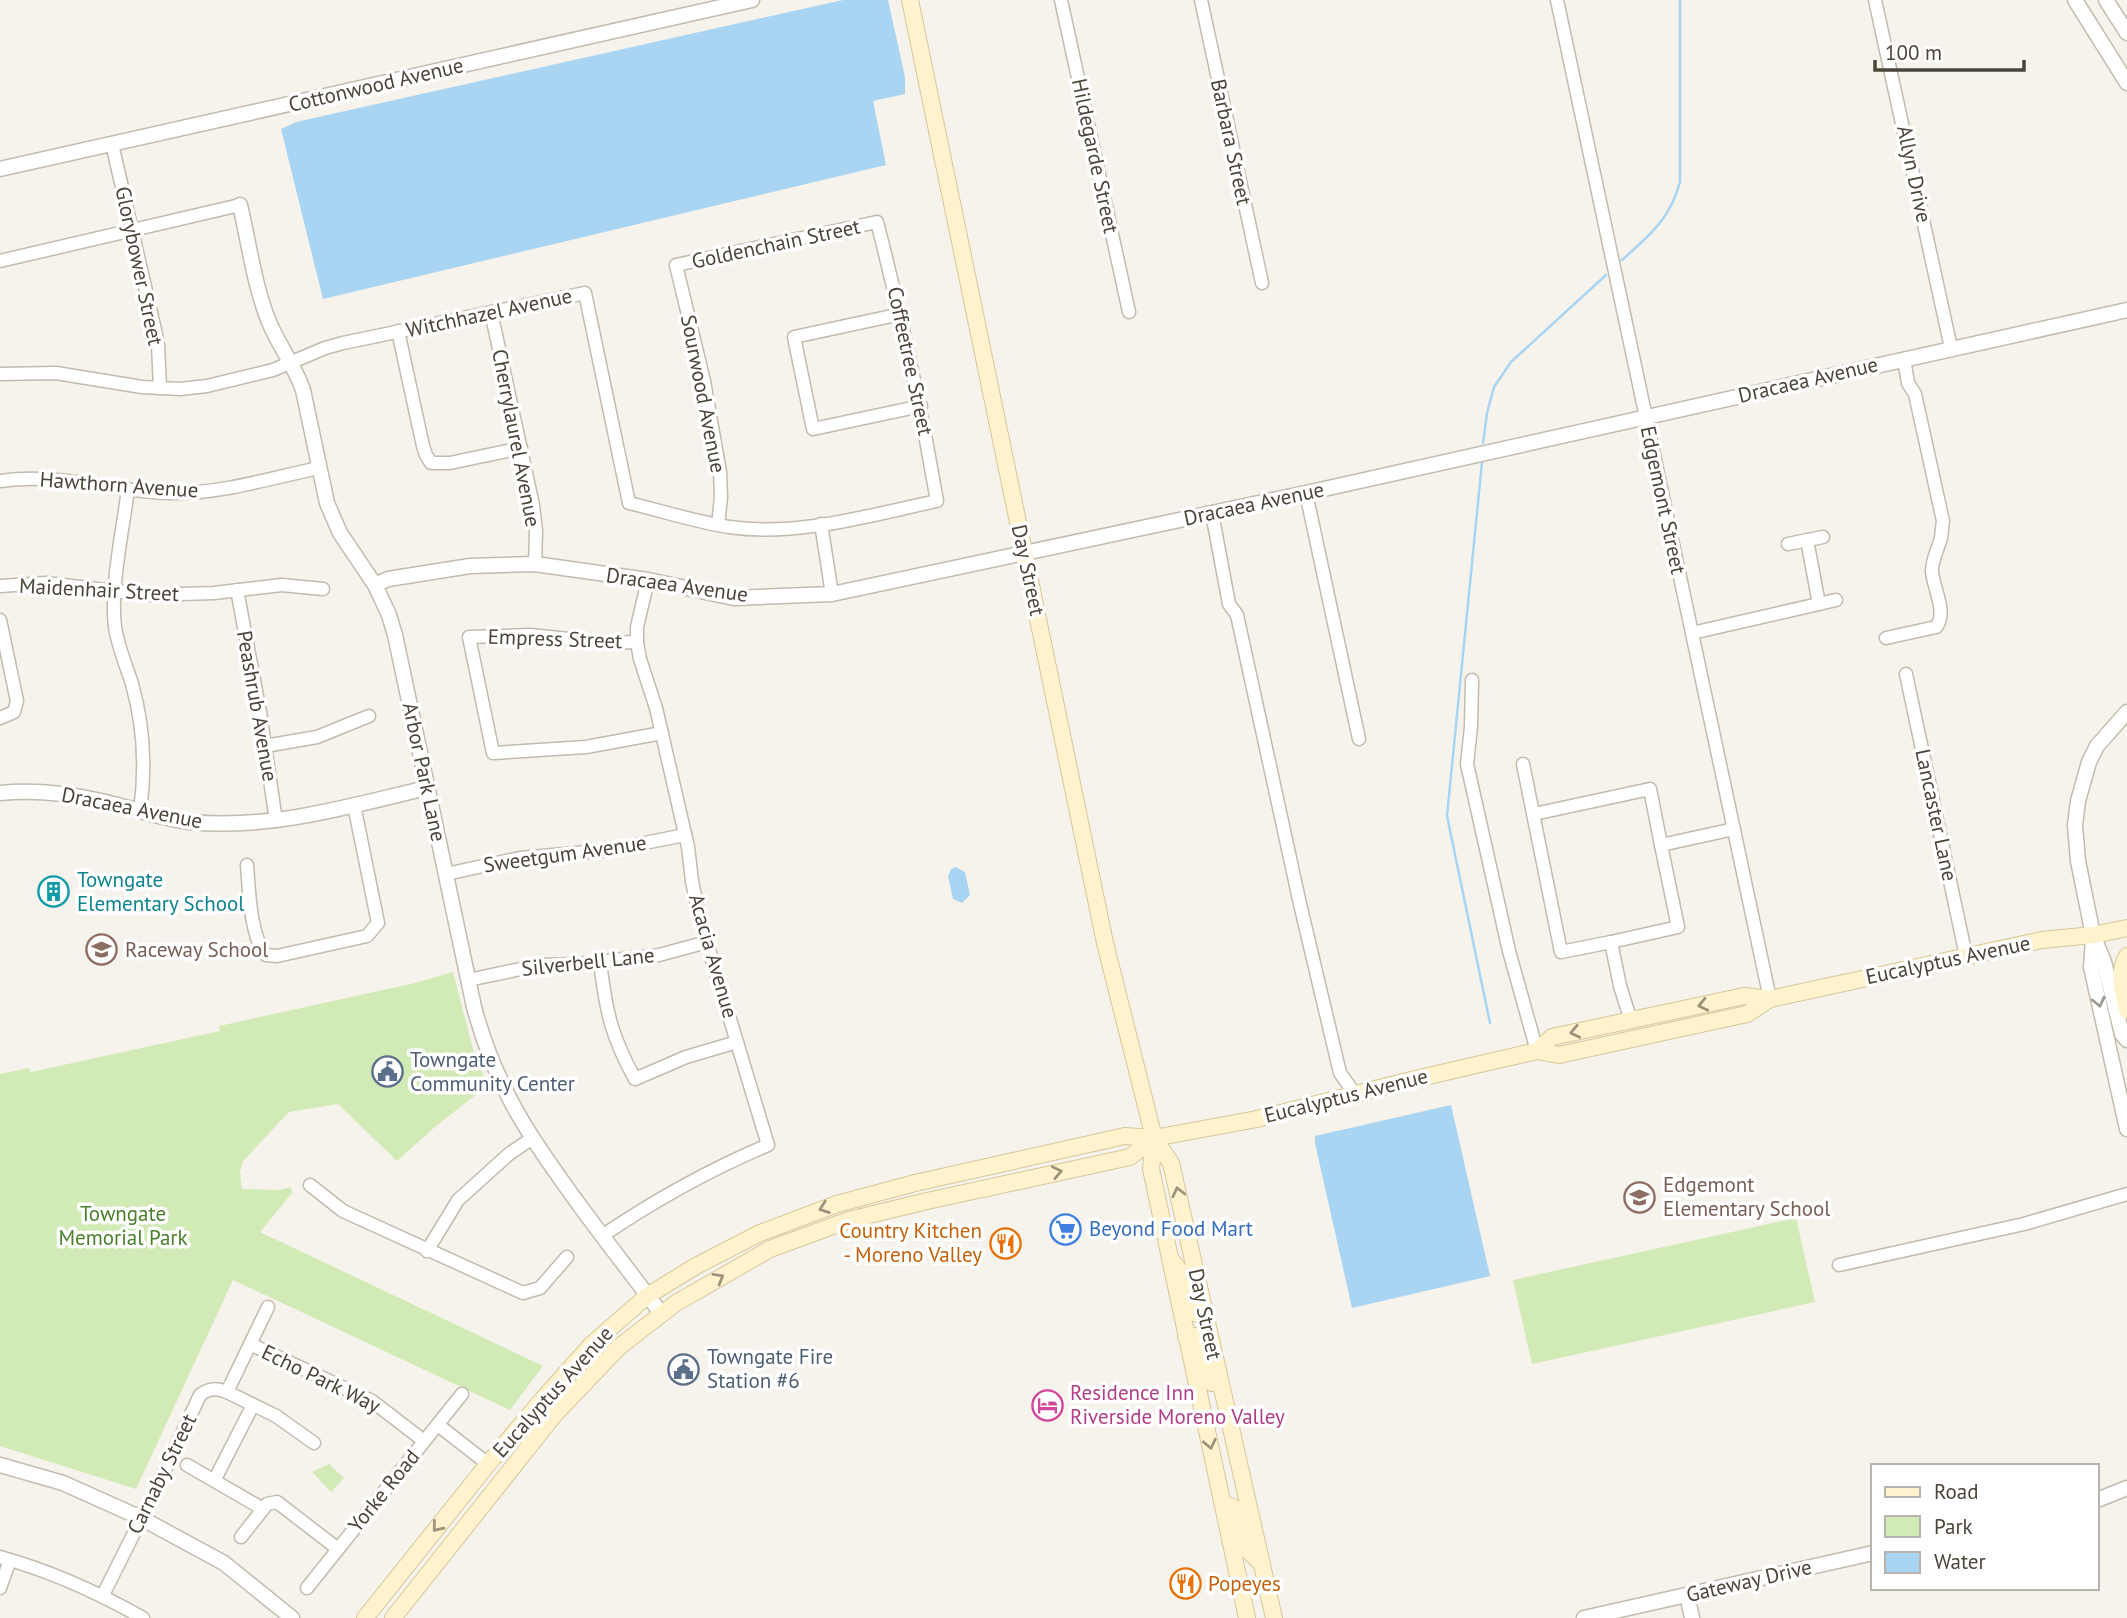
<svg xmlns="http://www.w3.org/2000/svg" width="2127" height="1618" viewBox="0 0 2127 1618" font-family="'PT Sans',sans-serif">
<style>
.green{fill:#d2eab5}
.water{fill:#a9d4f2}
.lines{fill:none;stroke-linecap:round;stroke-linejoin:round}
.stream{stroke:#a9d4f2;stroke-width:2.5}
.minor-casing{stroke:#c2bbae;stroke-width:15}
.tertiary-casing{stroke:#c2bbae;stroke-width:17}
.secondary-casing{stroke:#d6c79b;stroke-width:18}
.minor{stroke:#fff;stroke-width:12}
.tertiary{stroke:#fff;stroke-width:14}
.secondary{stroke:#fff3cd;stroke-width:16}
.oneway{stroke:#9c9892}
.oneway2{stroke:#9c937c}
.labels{text-anchor:middle;stroke-width:7;stroke-linejoin:round;paint-order:stroke}
.street-label{font-size:21px;fill:#4b4439;stroke:#fff}
.culture-label{font-size:21px;fill:#0d838f;stroke:#fff;text-anchor:start}
.education-label{font-size:21px;fill:#785e54;stroke:#fff;text-anchor:start}
.service-label{font-size:21px;fill:#4e5e75;stroke:#fff;text-anchor:start}
.park-label{font-size:21px;fill:#4a7f2a;stroke:#fff}
.shop-label{font-size:21px;fill:#366cbe;stroke:#fff;text-anchor:start}
.food-label{font-size:21px;fill:#c56008;stroke:#fff;text-anchor:end}
.hotel-label{font-size:21px;fill:#b23c85;stroke:#fff;text-anchor:start}
</style>
<rect width="100%" height="100%" fill="#f6f3ec"/>
<g class="green">
<path d="M453 972 473 1049 488 1087 482 1090 436 1126 397 1161 338 1104 289 1112 243 1161 240 1172 242 1189 280 1190 291 1187 292 1193 260 1232 543 1366 510 1410 233 1280 136 1489 0 1446V1074L29 1068 31 1072 220 1031 219 1026 415 983Z"/>
<path d="M1796 1218 1815 1302 1532 1364 1513 1280Z"/>
<path d="M329 1464 344 1478 331 1492 312 1472Z"/>
</g>
<g class="water">
<path d="M843 0H888L905 77V94L873 101 886 165 323 299 281 129 296 122Z"/>
<path d="M956 867 965 872 970 895 962 903 953 899 948 876 951 869Z"/>
<path d="M1451 1105 1490 1276 1352 1308 1315 1143V1136Z"/>
</g>
<g class="lines">
<g class="stream">
<path d="M1622 260C1650 235 1670 219 1680 182V0"/>
<path d="M1483 443 1487 413 1494 387 1511 362 1606 275"/>
<path d="M1482 462 1447 816 1490 1023"/>
</g>
<defs>
<g id="minor">
<path d="M1061 0 1129 312"/>
<path d="M1201 0 1262 283"/>
<path d="M1557 0 1770 999"/>
<path d="M1875 0 1951 348"/>
<path d="M112 144 155 330 158 345 160 388"/>
<path d="M0 261 240 205"/>
<path d="M491 312 533 505 536 531 535 564"/>
<path d="M901 314 794 337 813 429 921 406"/>
<path d="M398 331 423 446 426 455 431 463H450L521 448"/>
<path d="M0 374 56 373 142 387 180 389 207 386 273 370 325 348 343 343 585 293 629 503C662 511 696 522 729 527 798 537 870 515 937 501 921 407 901 315 877 222L676 265 704 381 720 472 721 497 718 525"/>
<path d="M0 481C59 472 113 492 171 493 221 494 270 478 319 468"/>
<path d="M128 489C123 530 110 587 115 627 118 647 126 665 132 684 144 726 146 768 140 811"/>
<path d="M1306 493 1359 739"/>
<path d="M1212 513 1229 604 1237 615 1300 904 1340 1073 1355 1094"/>
<path d="M821 524 832 594"/>
<path d="M1807 540 1819 604"/>
<path d="M1788 544 1823 537"/>
<path d="M0 586 46 583 149 595 214 593 282 585 323 589"/>
<path d="M237 590 260 712 276 821"/>
<path d="M0 620 17 701 14 712 0 718"/>
<path d="M1692 633 1836 600"/>
<path d="M1886 638 1936 627C1948 613 1933 588 1932 571 1932 559 1938 549 1941 538 1942 532 1942 526 1943 521L1915 394 1908 383 1904 359"/>
<path d="M637 642 608 643 530 635 469 637 493 753 586 747 662 733"/>
<path d="M1906 674 1966 956"/>
<path d="M1472 680 1471 727 1467 764 1509 951 1537 1051"/>
<path d="M265 746 317 737 369 716"/>
<path d="M1523 764 1561 952 1611 942"/>
<path d="M1534 814 1650 789 1661 845"/>
<path d="M247 865C249 891 250 935 266 955L277 956 367 936 378 923 354 805"/>
<path d="M446 874 520 858 609 850 685 835"/>
<path d="M600 962C606 1011 611 1036 635 1079L686 1057 737 1042"/>
<path d="M468 980 540 965 579 964 659 955 707 942"/>
<path d="M1631 1021 1620 986 1611 942 1678 927 1661 845 1734 829"/>
<path d="M310 1185 343 1211 523 1293 540 1288 567 1257"/>
<path d="M602 1236C655 1200 709 1170 768 1145L700 920 692 881 688 847 656 708 640 659 637 642V627L648 580"/>
<path d="M427 1251 458 1200 509 1154 531 1139"/>
<path d="M1839 1265 2024 1224 2127 1194"/>
<path d="M250 1344 372 1401 424 1441"/>
<path d="M227 1392 268 1307"/>
<path d="M438 1425 488 1464"/>
<path d="M187 1465 263 1509"/>
<path d="M215 1479 253 1405"/>
<path d="M241 1537 267 1504 277 1502 338 1549"/>
<path d="M0 1557C51 1571 97 1592 143 1618"/>
<path d="M0 1588 10 1560"/>
<path d="M307 1588 462 1394"/>
<path d="M103 1595 155 1491 200 1395C209 1388 216 1388 227 1392L276 1416 314 1443"/>
</g>
<g id="tertiary">
<path d="M2075 0 2127 83"/>
<path d="M2106 0 2127 33"/>
<path d="M0 169 752 0"/>
<path d="M240 205C249 243 254 285 269 322 279 346 295 366 303 390L327 503 340 533 375 585 389 615 395 635 474 1007C496 1090 533 1142 583 1210 609 1245 635 1279 661 1313"/>
<path d="M375 585 388 579 470 566 535 564 648 580 734 598 832 594 1306 493 2127 310"/>
<path d="M2127 712 2097 746 2089 762 2078 801 2075 825 2078 861 2093 935 2104 962 2122 1034 2127 1040"/>
<path d="M0 793C39 789 79 795 117 805 141 811 165 819 190 822 271 830 349 806 427 788"/>
<path d="M2093 940 2091 967 2127 1129"/>
<path d="M0 1465 63 1483 141 1518 224 1563 292 1618"/>
<path d="M2097 1500 2127 1488"/>
<path d="M1687 1595 1692 1618"/>
<path d="M1584 1618 1873 1553"/>
</g>
<g id="secondary">
<path d="M910 0 1105 943 1154 1138 1171 1163 1274 1618"/>
<path d="M2127 956C2117 973 2123 992 2127 1010"/>
<path d="M1537 1051 1552 1037 1744 996 1770 999"/>
<path d="M1154 1138 1151 1169 1247 1618"/>
<path d="M1173 1262 1185 1277 1192 1310 1197 1314 1206 1313"/>
<path d="M1186 1337 1195 1336 1199 1338 1212 1383"/>
<path d="M1223 1504 1233 1507 1237 1516 1247 1550 1262 1564"/>
<path d="M365 1618 488 1464 541 1401 591 1345 647 1296 696 1266 760 1233 837 1204 915 1183 1125 1136 1154 1138 1257 1119 1411 1080 1537 1051 1559 1055 1747 1014 1770 999 2042 940 2093 935 2127 928"/>
<path d="M393 1618 555 1414 619 1347 676 1303 770 1249 849 1220 927 1201 1130 1157 1154 1138"/>
</g>
</defs>
<use href="#minor" class="minor-casing"/>
<use href="#tertiary" class="tertiary-casing"/>
<use href="#secondary" class="secondary-casing"/>
<use href="#minor" class="minor"/>
<use href="#tertiary" class="tertiary"/>
<use href="#secondary" class="secondary"/>
</g>
<defs><path id="oneway-chevron" d="M-2-3.5L2.5 0L-2 3.5" fill="none" stroke-width="1.6" stroke-linecap="round" stroke-linejoin="round" transform="scale(1.75)"/></defs>
<use class="oneway" href="#oneway-chevron" transform="translate(2099 1002) rotate(77)"/>
<g class="oneway2">
<use href="#oneway-chevron" transform="translate(1703 1005) rotate(167)"/>
<use href="#oneway-chevron" transform="translate(1575 1032) rotate(168)"/>
<use href="#oneway-chevron" transform="translate(1057 1172) rotate(-12)"/>
<use href="#oneway-chevron" transform="translate(1178 1192) rotate(-103)"/>
<use href="#oneway-chevron" transform="translate(824 1208) rotate(161)"/>
<use href="#oneway-chevron" transform="translate(719 1278) rotate(-30)"/>
<use href="#oneway-chevron" transform="translate(1210 1444) rotate(78)"/>
<use href="#oneway-chevron" transform="translate(437 1527) rotate(129)"/>
</g>
<defs>
<symbol id="building-ring" viewBox="-11 -11 22 22"><circle r="9.5" fill="#fff" stroke="#0f9aa8" stroke-width="1.5"/><path d="M-4-6H4V6H1V3H-1V6H-4ZM-2.5-4.3h1.7v1.8h-1.7ZM.8-4.3h1.7v1.8H.8ZM-2.5-1h1.7V.8h-1.7ZM.8-1h1.7V.8H.8Z" fill="#0f9aa8"/></symbol>
<symbol id="school-ring" viewBox="-11 -11 22 22"><circle r="9.5" fill="#fff" stroke="#8d6e63" stroke-width="1.5"/><path d="M0-5L7-2L0 1L-7-2ZM-4 1L0 2.5L4 1V4Q0 6-4 4Z" fill="#8d6e63"/></symbol>
<symbol id="civic-ring" viewBox="-11 -11 22 22"><circle r="9.5" fill="#fff" stroke="#5c6f8a" stroke-width="1.5"/><path d="M-.6-6.5H3V-4.5H.6V-3L4-1V1h2V6H-6V1h2V-1L-.6-3ZM-1.2 2.5V6h2.4V2.5Z" fill="#5c6f8a"/></symbol>
<symbol id="supermarket-ring" viewBox="-11 -11 22 22"><circle r="9.5" fill="#fff" stroke="#3f7fe0" stroke-width="1.5"/><path d="M-6-5.5h2.5l.6 2H6L4.5 2H-2.5L-4.4-4H-6ZM-1.5 3.2a1.3 1.3 0 1 0 .1 0ZM3 3.2a1.3 1.3 0 1 0 .1 0Z" fill="#3f7fe0"/></symbol>
<symbol id="restaurant-ring" viewBox="-11 -11 22 22"><circle r="9.5" fill="#fff" stroke="#e8710a" stroke-width="1.5"/><path d="M-5-6h1v4h1v-4h1v4h1v-4h1v5L-1.5 .5V6h-2V.5L-5-1ZM5-6V6H3V1.5H1.5Q1.5-4 5-6Z" fill="#e8710a"/></symbol>
<symbol id="hotel-ring" viewBox="-11 -11 22 22"><circle r="9.5" fill="#fff" stroke="#d1479c" stroke-width="1.5"/><path d="M-6-4.5h1.5V1H6V5H4.5V3h-9V5H-6ZM-4 0a1.8 1.8 0 1 1 3.6 0ZM.5 0V-2.5h3Q6-2.5 6 0Z" fill="#d1479c"/></symbol>
</defs>
<g fill-rule="evenodd">
<use href="#building-ring" x="36" y="874" width="35" height="35"/>
<use href="#school-ring" x="84" y="932" width="35" height="35"/>
<use href="#civic-ring" x="370" y="1054" width="35" height="35"/>
<use href="#school-ring" x="1622" y="1180" width="35" height="35"/>
<use href="#supermarket-ring" x="1048" y="1212" width="35" height="35"/>
<use href="#restaurant-ring" x="988" y="1226" width="35" height="35"/>
<use href="#civic-ring" x="666" y="1352" width="35" height="35"/>
<use href="#hotel-ring" x="1030" y="1388" width="35" height="35"/>
<use href="#restaurant-ring" x="1168" y="1566" width="35" height="35"/>
</g>
<g class="labels">
<g class="street-label">
<text transform="translate(376 85) rotate(-13)" y="7">Cottonwood Avenue</text>
<text transform="translate(1231 142) rotate(78)" y="7">Barbara Street</text>
<text transform="translate(1095 156) rotate(78)" y="7">Hildegarde Street</text>
<text transform="translate(1914 174) rotate(78)" y="7">Allyn Drive</text>
<text transform="translate(776 244) rotate(-12)" y="7">Goldenchain Street</text>
<text transform="translate(139 266) rotate(78)" y="7">Glorybower Street</text>
<text transform="translate(489 313) rotate(-12)" y="7">Witchhazel Avenue</text>
<text transform="translate(910 361) rotate(78)" y="7">Coffeetree Street</text>
<text transform="translate(1808 380) rotate(-13)" y="7">Dracaea Avenue</text>
<text transform="translate(703 394) rotate(79)" y="7">Sourwood Avenue</text>
<text transform="translate(516 438) rotate(79)" y="7">Cherrylaurel Avenue</text>
<text transform="translate(119 485) rotate(4)" y="7">Hawthorn Avenue</text>
<text transform="translate(1663 500) rotate(78)" y="7">Edgemont Street</text>
<text transform="translate(1254 504) rotate(-12)" y="7">Dracaea Avenue</text>
<text transform="translate(1028 570) rotate(78)" y="7">Day Street</text>
<text transform="translate(677 585) rotate(8)" y="7">Dracaea Avenue</text>
<text transform="translate(99 590) rotate(3)" y="7">Maidenhair Street</text>
<text transform="translate(555 639) rotate(2)" y="7">Empress Street</text>
<text transform="translate(257 706) rotate(80)" y="7">Peashrub Avenue</text>
<text transform="translate(424 772) rotate(78)" y="7">Arbor Park Lane</text>
<text transform="translate(132 808) rotate(11)" y="7">Dracaea Avenue</text>
<text transform="translate(1936 815) rotate(78)" y="7">Lancaster Lane</text>
<text transform="translate(565 854) rotate(-8)" y="7">Sweetgum Avenue</text>
<text transform="translate(713 956) rotate(74)" y="7">Acacia Avenue</text>
<text transform="translate(1948 960) rotate(-12)" y="7">Eucalyptus Avenue</text>
<text transform="translate(588 962) rotate(-6)" y="7">Silverbell Lane</text>
<text transform="translate(1346 1096) rotate(-14)" y="7">Eucalyptus Avenue</text>
<text transform="translate(1205 1314) rotate(78)" y="7">Day Street</text>
<text transform="translate(321 1379) rotate(26)" y="7">Echo Park Way</text>
<text transform="translate(553 1392) rotate(-48)" y="7">Eucalyptus Avenue</text>
<text transform="translate(162 1474) rotate(-64)" y="7">Carnaby Street</text>
<text transform="translate(384 1491) rotate(-51)" y="7">Yorke Road</text>
<text transform="translate(1749 1581) rotate(-13)" y="7">Gateway Drive</text>
</g>
<g class="culture-label">
<text x="77" y="887">Towngate<tspan x="77" dy="24">Elementary School</tspan></text>
</g>
<g class="education-label">
<text x="125" y="957">Raceway School</text>
<text x="1663" y="1192">Edgemont<tspan x="1663" dy="24">Elementary School</tspan></text>
</g>
<g class="service-label">
<text x="410" y="1067">Towngate<tspan x="410" dy="24">Community Center</tspan></text>
<text x="707" y="1364">Towngate Fire<tspan x="707" dy="24">Station #6</tspan></text>
</g>
<g class="park-label">
<text x="123" y="1221">Towngate<tspan x="123" dy="24">Memorial Park</tspan></text>
</g>
<g class="shop-label">
<text x="1089" y="1236">Beyond Food Mart</text>
</g>
<g class="food-label">
<text x="982" y="1238">Country Kitchen<tspan x="982" dy="24">- Moreno Valley</tspan></text>
<text x="1208" y="1591" text-anchor="start">Popeyes</text>
</g>
<g class="hotel-label">
<text x="1070" y="1400">Residence Inn<tspan x="1070" dy="24">Riverside Moreno Valley</tspan></text>
</g>
</g>
<rect x="1871" y="1464" width="228" height="126" fill="#ffffff" stroke="#b7b4b0" stroke-width="2"/>
<rect x="1885" y="1487" width="35" height="10" fill="#fff3cd" stroke="#b7b4b0" stroke-width="2"/>
<text x="1934" y="1499" font-size="21" fill="#4b4439">Road</text>
<rect x="1885" y="1516" width="35" height="21" fill="#d2eab5" stroke="#b7b4b0" stroke-width="2"/>
<text x="1934" y="1534" font-size="21" fill="#4b4439">Park</text>
<rect x="1885" y="1552" width="35" height="21" fill="#a9d4f2" stroke="#b7b4b0" stroke-width="2"/>
<text x="1934" y="1569" font-size="21" fill="#4b4439">Water</text>
<path d="M1875 60v10h149v-10" fill="none" stroke="#4b4439" stroke-width="3.5"/>
<text x="1885" y="60" font-size="21" fill="#4b4439" stroke="#ffffff" stroke-width="5" paint-order="stroke">100 m</text>
</svg>
